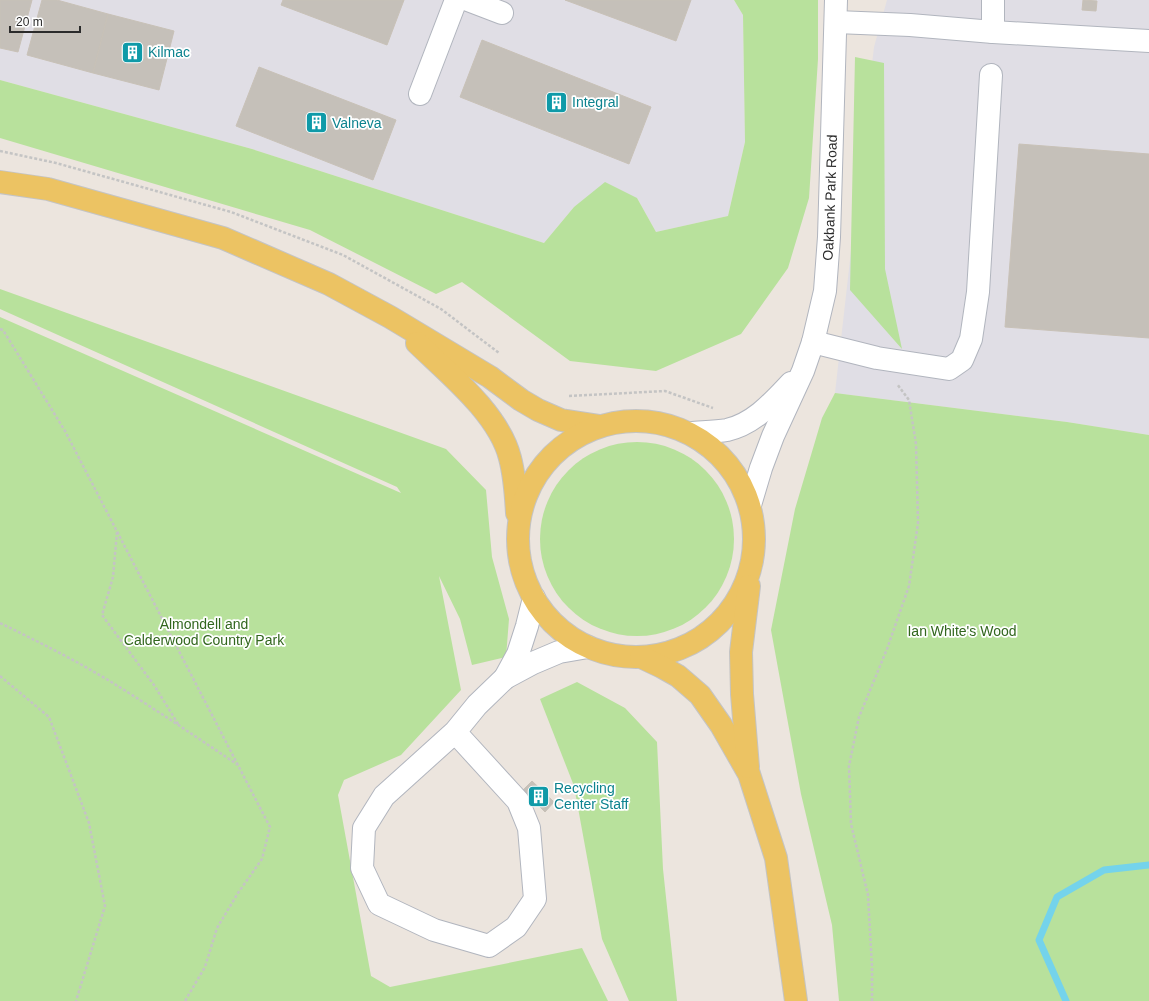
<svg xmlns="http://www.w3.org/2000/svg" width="1149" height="1001" viewBox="0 0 1149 1001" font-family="Helvetica,sans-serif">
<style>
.industrial{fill:#e0dee5}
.green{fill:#b8e19c}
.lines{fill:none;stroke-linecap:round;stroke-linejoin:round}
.stream{stroke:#74d3eb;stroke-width:7}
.building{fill:#c5c0b9;stroke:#c8c1b7}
.minor-casing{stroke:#b1b5be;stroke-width:24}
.major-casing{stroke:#c4c4c4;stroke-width:24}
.path{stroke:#c4c4c4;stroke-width:2.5;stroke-dasharray:3 2;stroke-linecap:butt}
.minor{stroke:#fff;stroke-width:22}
.major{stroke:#ecc363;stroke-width:22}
.labels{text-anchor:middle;stroke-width:3.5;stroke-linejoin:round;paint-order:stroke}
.culture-label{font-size:14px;fill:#0d838f;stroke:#fff;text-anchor:start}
.street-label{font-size:14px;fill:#2b2b2b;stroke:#fff}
.park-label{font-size:14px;fill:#31661d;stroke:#fff}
</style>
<rect width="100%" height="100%" fill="#ece5de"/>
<g class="industrial">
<path d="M0 0H734L743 15 745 142 728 216 656 232 637 198 574 207 544 243 252 149 0 80Z"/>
<path d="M887 0H1149V435L1067 422 835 393 874 47Z"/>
</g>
<g class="green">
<path d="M734 0H818V59L809 198 788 268 741 334 656 371 570 361 462 282 436 294 310 230 0 138V80L252 149 544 243 574 207 605 182 637 198 656 232 728 216 745 142 743 15Z"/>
<path d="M855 57 884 63 885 269 902 349 850 290Z"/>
<path d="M0 289 446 449 486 490 492 557 509 619 506 657 472 665 460 619 439 576 461 690 401 755 344 780 338 795 371 976 390 987 582 948 608 1001H0V317L401 493 397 487 0 309Z"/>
<path d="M835 393 1067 422 1149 435V1001H839L832 925 801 794 771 630 795 509 822 418Z"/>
<circle cx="637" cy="539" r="97"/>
<path d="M577 682 625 708 657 742 663 869 677 1001H629L602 939 574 786 540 699Z"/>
</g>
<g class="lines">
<path class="stream" d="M1066 1001 1039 940 1057 897 1104 870 1149 865"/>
</g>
<g class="building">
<path d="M0 0H32L18 52 0 48Z"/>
<path d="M42 0H57L108 14 93 73 27 55Z"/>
<path d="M283 0H404L387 45 281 5Z"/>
<path d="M565 0H691L676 41Z"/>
<path d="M1083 0 1097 1 1096 11 1082 10Z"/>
<path d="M108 14 174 31 159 90 93 73Z"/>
<path d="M482 40 651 107 629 164 460 97Z"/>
<path d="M259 67 396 120 373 180 236 126Z"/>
<path d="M1019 144 1149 154V338L1005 327Z"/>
<path d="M532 781 554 802 545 812 523 790Z"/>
</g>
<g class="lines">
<defs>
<g id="minor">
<path d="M468 0 502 13"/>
<path d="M836 22 910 25 993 32 1149 41"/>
<path d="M993 32V0"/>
<path d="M420 94 456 0"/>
<path d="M813 342 877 358 949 369 962 360 971 339 978 292 991 75"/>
<path d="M690 433C702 432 716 432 727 430 754 424 773 402 791 383"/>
<path id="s1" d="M750 505 761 468 773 436 803 371 813 342 825 291 829 237 836 0"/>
<path d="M505 678 518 654 527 626 534 598"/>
<path d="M455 732 518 801 529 828 535 899 516 927 489 946 434 930 379 904 362 868 364 828 384 796 455 732 477 705 505 678 533 663 559 652 588 647"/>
</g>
<g id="major">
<path d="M0 182 48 189 223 238 329 284 390 317 490 377 521 400 538 410 561 420 600 426"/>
<path d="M417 343C449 374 499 414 510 458 515 477 516 495 517 513"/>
<circle cx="636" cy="539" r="118"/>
<path d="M641 657 662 667 678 676 700 695 721 725 749 774 776 858 796 1001"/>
<path d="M748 767 742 694 741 652 749 586"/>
</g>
</defs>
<use href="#minor" class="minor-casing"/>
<use href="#major" class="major-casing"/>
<g class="path">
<path d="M0 151 56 163 231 212 343 255 441 309 499 353"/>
<path d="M0 329 3 330 65 431 270 827 262 859 238 893 217 928 205 967 185 1001"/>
<path d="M569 396 665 391 713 408"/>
<path d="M117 532 113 577 102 615 154 685 178 724"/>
<path d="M0 623C37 641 73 659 108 680 152 707 195 736 238 765"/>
<path d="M0 676 49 717 89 823 105 906 76 1001"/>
<path d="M872 1001V967L868 895 851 824 849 766 859 717 887 649 909 586 918 523 916 444 909 400 897 384"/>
</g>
<use href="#minor" class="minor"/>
<use href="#major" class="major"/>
</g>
<defs>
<symbol id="building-square" viewBox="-11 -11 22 22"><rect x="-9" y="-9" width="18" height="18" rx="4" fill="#0f9aa8" stroke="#fff"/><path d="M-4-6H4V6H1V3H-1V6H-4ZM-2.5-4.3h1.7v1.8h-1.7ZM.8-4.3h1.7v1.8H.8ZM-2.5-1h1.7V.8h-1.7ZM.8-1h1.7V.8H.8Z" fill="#fff"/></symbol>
</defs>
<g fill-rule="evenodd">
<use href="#building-square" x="120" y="40" width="25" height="25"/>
<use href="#building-square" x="544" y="90" width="25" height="25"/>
<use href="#building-square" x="304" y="110" width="25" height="25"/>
<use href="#building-square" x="526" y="784" width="25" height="25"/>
</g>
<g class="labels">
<g class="culture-label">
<text x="148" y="57">Kilmac</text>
<text x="572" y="107">Integral</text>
<text x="332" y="128">Valneva</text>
<text x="554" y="793">Recycling<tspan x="554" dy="16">Center Staff</tspan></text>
</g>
<g class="street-label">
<text dy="5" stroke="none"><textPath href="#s1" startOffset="321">Oakbank Park Road</textPath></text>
</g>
<g class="park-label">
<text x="204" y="629">Almondell and<tspan x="204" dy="16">Calderwood Country Park</tspan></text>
<text x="962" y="636">Ian White's Wood</text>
</g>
</g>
<path d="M10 26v6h70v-6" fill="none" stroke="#2b2b2b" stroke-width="2"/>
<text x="16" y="26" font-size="12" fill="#2b2b2b" stroke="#ffffff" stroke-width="3" paint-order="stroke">20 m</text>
</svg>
